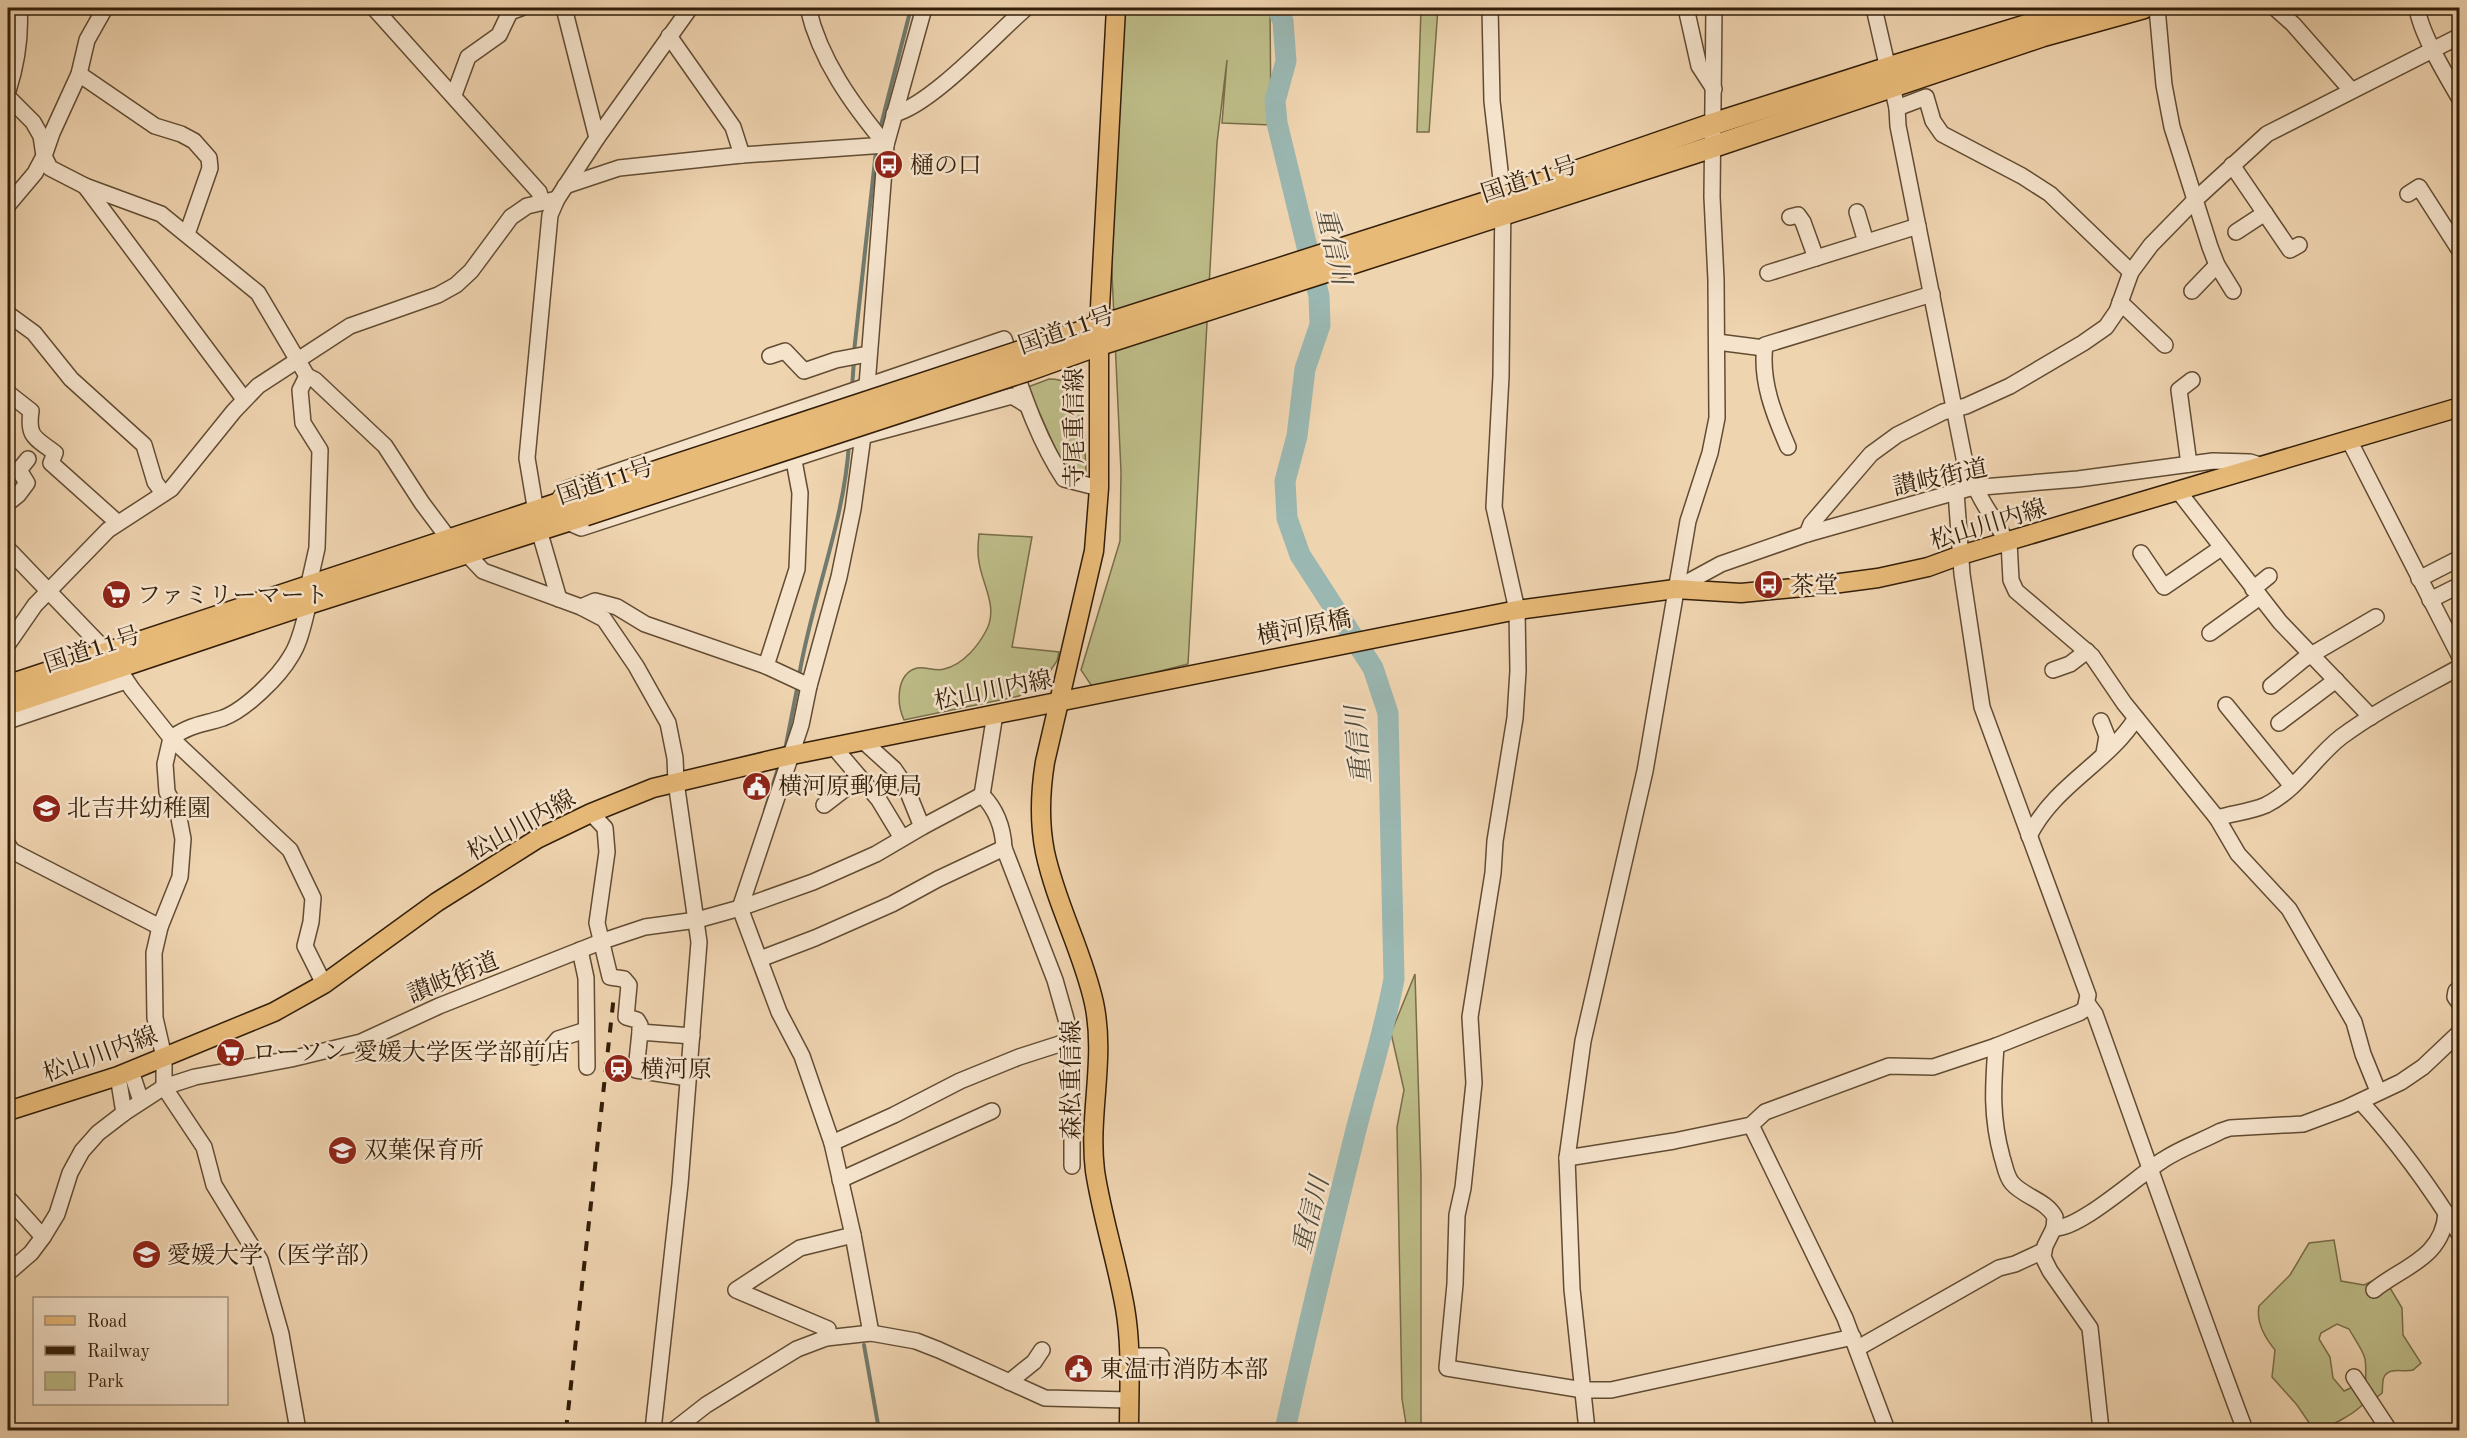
<svg xmlns="http://www.w3.org/2000/svg" width="2467" height="1438" viewBox="0 0 2467 1438" font-family="'Old Standard TT','Noto Serif JP',serif">
<style>
.green{fill:#bdbc88;stroke:#786d48;stroke-width:1.5}
.lines{fill:none;stroke-linecap:round;stroke-linejoin:round}
.stream{stroke:#717a6d;stroke-width:4}
.river{stroke:#9ab7b1;stroke-width:21}
.minor-casing{stroke:#624c32;stroke-width:18}
.major-casing{stroke:#331e08;stroke-width:21}
.highway-casing{stroke:#331e08;stroke-width:24}
.minor{stroke:#f5e3cc;stroke-width:15}
.major{stroke:#e8ba78;stroke-width:18}
.highway{stroke:#e8ba78;stroke-width:21}
.rail{stroke:#331e08;stroke-width:4;stroke-dasharray:10 10;stroke-linecap:butt}
.highway-bridge-casing{stroke:#331e08;stroke-width:24;stroke-linecap:butt}
.highway-bridge{stroke:#e8ba78;stroke-width:21}
.labels{text-anchor:middle;stroke-width:5;stroke-linejoin:round;paint-order:stroke}
.poi-label{font-size:24px;fill:#331e08;stroke:#f5e3cc;text-anchor:start}
.street-label{font-size:24px;fill:#331e08;stroke:#f5e3cc}
.water-label{font-size:26px;font-style:italic;fill:#524c3b;stroke:#f5e3cc}
</style>
<rect width="100%" height="100%" fill="#efd4b0"/>
<filter id="stains"><feTurbulence type="fractalNoise" baseFrequency=".00333" numOctaves="4"/><feColorMatrix values="0 0 0 0 .2 0 0 0 0 .09 0 0 0 0 .02 0 0 0 .5 -.17"/></filter>
<radialGradient id="worn" r=".72"><stop offset=".6" stop-color="#630" stop-opacity="0"/><stop offset="1" stop-color="#630" stop-opacity=".3"/></radialGradient>
<g class="green">
<path d="M1119 8H1270L1271 125 1222 123 1227 60 1217 143 1188 664 1093 688 1081 670 1120 541 1121 472 1111 252Z"/>
<path d="M1421 8H1438L1429 132H1417Z"/>
<path d="M1049 379C1065 379 1076 385 1083 400L1086 471 1084 475 1070 472 1063 466 1028 387Z"/>
<path d="M979 534 1032 537 1012 647 1059 652 1057 661 1046 677 1019 696 904 720C897 705 895 674 917 668 925 666 936 672 944 669 963 665 979 645 987 629 998 606 982 584 979 562 977 553 978 543 979 534Z"/>
<path d="M1415 974 1421 1174V1430H1407L1402 1399 1397 1127 1404 1090 1391 1033Z"/>
<path d="M2334 1240 2341 1281 2364 1285 2383 1276 2402 1308 2403 1335 2421 1363 2413 1370C2404 1373 2390 1366 2384 1377 2382 1381 2383 1388 2382 1393L2377 1397C2360 1392 2368 1373 2365 1359 2363 1350 2354 1338 2349 1329L2337 1324 2321 1333 2319 1339 2330 1357 2333 1378 2344 1391 2355 1386 2364 1402C2360 1411 2324 1431 2314 1430L2297 1405 2272 1377 2275 1350C2265 1338 2256 1322 2259 1306L2290 1275 2309 1243Z"/>
</g>
<g class="lines">
<g class="stream">
<path d="M880 129 911 8"/>
<path d="M854 352 876 151"/>
<path d="M852 388 854 360"/>
<path d="M799 676C812 598 844 523 849 444"/>
<path d="M785 750 798 684"/>
<path d="M765 810 779 765"/>
<path d="M864 1345 879 1430"/>
</g>
<path class="river" d="M1277 8 1283 21 1286 61 1275 101 1277 123 1319 296 1320 325 1305 369 1297 436 1285 481 1287 518 1300 555 1373 668 1388 713 1394 979C1384 1033 1367 1085 1354 1138 1330 1235 1306 1333 1285 1430"/>
<defs>
<g id="minor">
<path d="M374 8 539 192 542 202"/>
<path d="M564 8 597 138"/>
<path d="M808 8C820 60 852 104 886 145"/>
<path d="M1490 8 1492 101 1503 197 1501 376 1494 507 1517 610 1518 671 1515 718 1495 841 1493 873 1470 1017 1474 1083 1463 1188 1457 1215 1455 1284 1447 1368 1583 1390H1611L1853 1337"/>
<path d="M1686 8 1699 66 1714 89"/>
<path d="M1874 8 1897 108 1898 126 1970 488"/>
<path d="M2157 8 2164 85 2172 127 2210 247 2217 265 2233 291"/>
<path d="M2275 8 2293 24 2351 90"/>
<path d="M2417 8C2421 34 2446 75 2460 99"/>
<path d="M669 36 733 127 742 155"/>
<path d="M79 74 155 126 181 134 194 141 209 158 210 168 187 234"/>
<path d="M8 91C17 63 21 37 19 8"/>
<path d="M454 95 468 57 499 35 510 12 521 8"/>
<path d="M8 97 33 122 41 136 44 156 50 168 85 186 161 214 258 293 307 376 315 380 385 446 422 503 449 539"/>
<path d="M1897 108 1926 97 1933 121 1942 134 2022 176 2050 194 2131 272"/>
<path d="M894 114C931 105 995 35 1026 8"/>
<path d="M2232 165 2290 250 2299 245"/>
<path d="M85 186 244 399"/>
<path d="M565 186 619 168 742 155 886 145"/>
<path d="M2408 194 2419 187 2460 251"/>
<path d="M8 205 35 173 44 156 52 133 79 74 87 40 105 8"/>
<path d="M1857 212 1866 242"/>
<path d="M1790 217 1798 215 1803 222 1816 258"/>
<path d="M2236 232 2265 213"/>
<path d="M1768 273 1918 226"/>
<path d="M2192 291 2217 265"/>
<path d="M2120 302 2165 345"/>
<path d="M8 314 34 333 71 379 144 445 155 482 163 493"/>
<path d="M1717 342 1764 348"/>
<path d="M770 356 785 351 804 371 836 360 868 354"/>
<path d="M307 376 300 390 303 423 320 450 317 548 308 588"/>
<path d="M8 393 31 411C27 438 36 438 55 453L51 463 118 523"/>
<path d="M2349 440 2460 657"/>
<path d="M1788 447C1774 415 1760 380 1765 345L1932 294"/>
<path d="M2189 464 2179 390 2192 380"/>
<path d="M1976 488C1984 508 1998 522 2006 542"/>
<path d="M2179 492 2280 622 2371 717"/>
<path d="M8 503 18 495 27 483 19 470 28 459"/>
<path d="M555 505 566 489 1004 339C1021 387 1036 437 1064 479L1099 488"/>
<path d="M565 521 581 528 863 436 1012 396 1027 405"/>
<path d="M1807 534 1811 524 1871 454 1897 435 1943 412 1966 406 2010 386 2083 343 2106 327 2117 311 2131 272 2151 245 2196 199 2267 134 2460 36"/>
<path d="M2009 542 2011 580 2016 591 2092 656 2124 703 2217 818 2238 854 2289 909 2354 1022 2363 1054 2378 1091"/>
<path d="M8 549 107 652 132 689 171 738 290 850 313 898 311 922 305 946 324 984"/>
<path d="M466 553 483 571 581 607 604 619 636 666 668 723 675 758 676 782 699 942 680 1184 653 1430"/>
<path d="M2141 553 2164 587 2221 548"/>
<path d="M2419 579 2460 558"/>
<path d="M1675 589 1721 564 1807 534 1970 488 2078 479 2213 461 2250 462 2263 466"/>
<path d="M2253 589 2269 576"/>
<path d="M559 599 539 530 527 458 550 215 557 199 597 138 690 8"/>
<path d="M2430 600 2460 585"/>
<path d="M581 607 595 601 617 607 645 624 766 666 809 686"/>
<path d="M2210 633 2260 597"/>
<path d="M8 644 35 605 108 530 171 489 234 411 258 386 350 326 438 295 456 285 471 271 511 217 527 206 557 199"/>
<path d="M766 666 797 569 800 493 792 450"/>
<path d="M2053 670 2070 664 2087 651"/>
<path d="M2271 686 2304 659 2376 617"/>
<path d="M2226 705 2292 786"/>
<path d="M8 721 126 681"/>
<path d="M2101 721 2107 736 2104 753"/>
<path d="M2279 723 2336 680"/>
<path d="M862 740 894 769 905 785 922 827"/>
<path d="M833 746 879 800 902 838"/>
<path d="M982 795C997 810 1003 827 1004 848L1055 980 1072 1040V1166"/>
<path d="M982 795 995 714"/>
<path d="M824 805 859 778"/>
<path d="M591 813 605 828 607 852 597 923 610 977 624 979 629 985 626 1017 637 1020 640 1025V1032"/>
<path d="M2217 818C2233 813 2250 812 2266 805 2298 789 2314 758 2341 737 2377 710 2420 689 2460 667"/>
<path d="M2029 836C2055 784 2108 763 2136 718"/>
<path d="M8 845 12 851 160 927"/>
<path d="M580 950 586 978 587 1067"/>
<path d="M760 959 815 938 892 904 938 879 1004 848"/>
<path d="M2456 991 2455 997 2460 1004"/>
<path d="M2087 1003 2095 1014C2145 1153 2193 1292 2245 1430"/>
<path d="M1996 1046C1993 1087 1991 1117 2002 1157 2005 1166 2006 1176 2012 1183 2024 1197 2046 1200 2055 1217L2054 1228 2045 1246 2043 1257 2050 1271 2090 1328 2101 1430"/>
<path d="M534 1057 547 1052 558 1039 586 1030"/>
<path d="M131 1071 141 1101"/>
<path d="M118 1076 124 1113"/>
<path d="M688 1078 636 1070 640 1032 692 1036"/>
<path d="M2361 1102C2400 1145 2429 1185 2460 1235"/>
<path d="M1751 1125 1845 1318 1887 1430"/>
<path d="M832 1143 894 1115 960 1081 1019 1057 1072 1040"/>
<path d="M1567 1158 1674 1141 1751 1125 1765 1112 1889 1066 1933 1067 1996 1046 2079 1013 2085 1009 2088 995 1982 707 1962 574 1956 492"/>
<path d="M840 1180 992 1111"/>
<path d="M8 1198 43 1237"/>
<path d="M2054 1228C2079 1230 2140 1174 2163 1160 2181 1148 2202 1141 2221 1131L2230 1128 2303 1124 2346 1108 2401 1082 2423 1067 2460 1032"/>
<path d="M8 1273 31 1253 43 1237 57 1214 70 1173 82 1151 98 1133 124 1113 164 1087 195 1077 291 1059 361 1042 439 1006 603 941 645 927 697 920 740 908 813 882 876 854 922 827 982 795"/>
<path d="M2374 1290C2402 1267 2443 1258 2446 1213"/>
<path d="M871 1333 853 1235 832 1143 802 1056 779 1012 740 908 801 725 809 686 839 577 853 509 863 436 886 145 924 8"/>
<path d="M826 1338 828 1329 736 1290 800 1248 853 1235"/>
<path d="M1858 1348 1999 1268 2015 1264 2043 1251"/>
<path d="M1129 1356H1161"/>
<path d="M2354 1377 2389 1430"/>
<path d="M1009 1382 1034 1362 1042 1350"/>
<path d="M298 1430 281 1334 260 1260 214 1185 204 1147 164 1087V1057L155 1018 154 953 160 927 180 877 183 839 178 813 167 792 165 764 171 738C192 724 201 725 223 718 245 710 279 677 291 656 301 641 304 620 309 603"/>
<path d="M674 1430 706 1405 797 1349 826 1338 871 1333 916 1341 939 1350 1045 1398 1129 1400"/>
<path d="M1587 1430 1572 1289 1567 1158 1583 1041 1645 771 1688 521 1710 453 1717 418 1716 280 1712 197 1714 8"/>
</g>
<g id="major">
<path d="M1116 8 1099 326V488L1094 551 1045 762C1040 793 1039 822 1045 852 1056 904 1083 952 1094 1003 1106 1059 1088 1115 1095 1171 1102 1217 1117 1262 1125 1308 1132 1348 1129 1390 1129 1430"/>
<path d="M8 1111 118 1076 274 1012 324 984 437 902 537 839 591 813 653 788 792 755 1517 610 1675 589 1741 593 1825 585 1878 578 1928 567 1961 555 2460 407"/>
</g>
<g id="highway">
<path d="M1022 351 1485 203 1713 124 1888 68 2084 8"/>
<path d="M1028 370 1098 345 1712 147 2042 36 2143 8"/>
<path d="M8 686 579 497"/>
<path d="M8 704 309 603 585 515"/>
</g>
</defs>
<use href="#minor" class="minor-casing"/>
<use href="#major" class="major-casing"/>
<use href="#highway" class="highway-casing"/>
<use href="#minor" class="minor"/>
<use href="#major" class="major"/>
<use href="#highway" class="highway"/>
<path class="rail" d="M566 1430 614 995"/>
<defs>
<g id="highway-bridge">
<path d="M579 497 1022 351"/>
<path d="M585 515 1028 370"/>
</g>
</defs>
<use href="#highway-bridge" class="highway-bridge-casing"/>
<use href="#highway-bridge" class="highway-bridge"/>
</g>
<defs>
<symbol id="bus-disc" viewBox="-11 -11 22 22"><circle r="9.5" fill="#8f2418" stroke="#f5e3cc"/><path d="M-5-6H5V4H4V6H2V4H-2V6H-4V4H-5ZM-3.5-4V0h7V-4ZM-3.5 1.2v1.5H-2V1.2ZM2 1.2v1.5H3.5V1.2Z" fill="#fff"/></symbol>
<symbol id="supermarket-disc" viewBox="-11 -11 22 22"><circle r="9.5" fill="#8f2418" stroke="#f5e3cc"/><path d="M-6-5.5h2.5l.6 2H6L4.5 2H-2.5L-4.4-4H-6ZM-1.5 3.2a1.3 1.3 0 1 0 .1 0ZM3 3.2a1.3 1.3 0 1 0 .1 0Z" fill="#fff"/></symbol>
<symbol id="civic-disc" viewBox="-11 -11 22 22"><circle r="9.5" fill="#8f2418" stroke="#f5e3cc"/><path d="M-.6-6.5H3V-4.5H.6V-3L4-1V1h2V6H-6V1h2V-1L-.6-3ZM-1.2 2.5V6h2.4V2.5Z" fill="#fff"/></symbol>
<symbol id="school-disc" viewBox="-11 -11 22 22"><circle r="9.5" fill="#8f2418" stroke="#f5e3cc"/><path d="M0-5L7-2L0 1L-7-2ZM-4 1L0 2.5L4 1V4Q0 6-4 4Z" fill="#fff"/></symbol>
<symbol id="station-disc" viewBox="-11 -11 22 22"><circle r="9.5" fill="#8f2418" stroke="#f5e3cc"/><path d="M-3-6H3Q5-6 5-4V2Q5 4 3 4L4.5 6H3L1.5 4h-3L-3 6H-4.5L-3 4Q-5 4-5 2V-4Q-5-6-3-6ZM-3.5-4v3h7v-3ZM-3.5 1v1.5H-2V1ZM2 1v1.5H3.5V1Z" fill="#fff"/></symbol>
<symbol id="university-disc" viewBox="-11 -11 22 22"><circle r="9.5" fill="#8f2418" stroke="#f5e3cc"/><path d="M0-5L7-2L0 1L-7-2ZM-4 1L0 2.5L4 1V4Q0 6-4 4Z" fill="#fff"/></symbol>
</defs>
<g fill-rule="evenodd">
<use href="#bus-disc" x="872" y="148" width="33" height="33"/>
<use href="#bus-disc" x="1752" y="568" width="33" height="33"/>
<use href="#supermarket-disc" x="100" y="578" width="33" height="33"/>
<use href="#civic-disc" x="740" y="770" width="33" height="33"/>
<use href="#school-disc" x="30" y="792" width="33" height="33"/>
<use href="#supermarket-disc" x="214" y="1036" width="33" height="33"/>
<use href="#station-disc" x="602" y="1052" width="33" height="33"/>
<use href="#school-disc" x="326" y="1134" width="33" height="33"/>
<use href="#university-disc" x="130" y="1238" width="33" height="33"/>
<use href="#civic-disc" x="1062" y="1352" width="33" height="33"/>
</g>
<g class="labels">
<g class="poi-label">
<text x="910" y="173">樋の口</text>
<text x="1790" y="593">茶堂</text>
<text x="137" y="603">ファミリーマート</text>
<text x="778" y="794">横河原郵便局</text>
<text x="67" y="816">北吉井幼稚園</text>
<text x="252" y="1060">ローソン 愛媛大学医学部前店</text>
<text x="640" y="1077">横河原</text>
<text x="364" y="1158">双葉保育所</text>
<text x="167" y="1263">愛媛大学（医学部）</text>
<text x="1100" y="1377">東温市消防本部</text>
</g>
<g class="street-label">
<text transform="translate(1529 179) rotate(-18)" y="8">国道11号</text>
<text transform="translate(1066 330) rotate(-19)" y="8">国道11号</text>
<text transform="translate(1074 428) rotate(-90)" y="8">寺尾重信線</text>
<text transform="translate(1940 477) rotate(-12)" y="8">讃岐街道</text>
<text transform="translate(605 481) rotate(-18)" y="8">国道11号</text>
<text transform="translate(1988 524) rotate(-17)" y="8">松山川内線</text>
<text transform="translate(1304 627) rotate(-11)" y="8">横河原橋</text>
<text transform="translate(92 649) rotate(-18)" y="8">国道11号</text>
<text transform="translate(993 690) rotate(-11)" y="8">松山川内線</text>
<text transform="translate(521 825) rotate(-29)" y="8">松山川内線</text>
<text transform="translate(453 977) rotate(-22)" y="8">讃岐街道</text>
<text transform="translate(100 1054) rotate(-20)" y="8">松山川内線</text>
<text transform="translate(1071 1080) rotate(-90)" y="8">森松重信線</text>
</g>
<g class="water-label">
<text transform="translate(1334 246) rotate(77)" y="9">重信川</text>
<text transform="translate(1358 745) rotate(-95)" y="9">重信川</text>
<text transform="translate(1310 1215) rotate(-76)" y="9">重信川</text>
</g>
</g>
<rect width="2467" height="1438" fill="none" stroke="#efd4b0" stroke-width="30"/>
<rect x="9" y="9" width="2449" height="1420" fill="none" stroke="#331e08" stroke-width="3"/>
<rect x="15" y="15" width="2437" height="1408" fill="none" stroke="#331e08" stroke-width="1.5"/>
<rect x="33" y="1297" width="195" height="108" fill="#f5e3cc" stroke="#a7947e" stroke-width="1.5"/>
<rect x="45" y="1316" width="30" height="9" fill="#e8ba78" stroke="#a7947e" stroke-width="1.5"/>
<text x="87" y="1327" font-size="18" fill="#331e08">Road</text>
<rect x="45" y="1346" width="30" height="9" fill="#331e08" stroke="#a7947e" stroke-width="1.5"/>
<text x="87" y="1357" font-size="18" fill="#331e08">Railway</text>
<rect x="45" y="1372" width="30" height="18" fill="#bdbc88" stroke="#a7947e" stroke-width="1.5"/>
<text x="87" y="1387" font-size="18" fill="#331e08">Park</text>
<rect width="100%" height="100%" filter="url(#stains)"/>
<rect width="100%" height="100%" fill="url(#worn)"/>
</svg>
